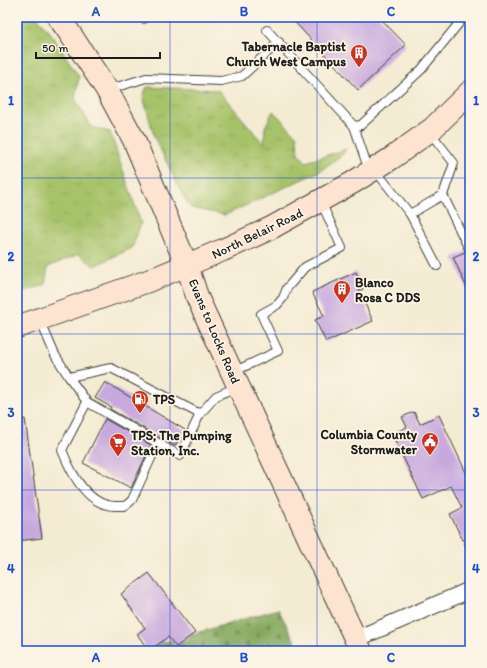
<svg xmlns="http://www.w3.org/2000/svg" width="487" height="668" viewBox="0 0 487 668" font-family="Itim,sans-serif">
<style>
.grass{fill:url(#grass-tufts);stroke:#627043}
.forest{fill:url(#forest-firs);stroke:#50623d}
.building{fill:#c8a9de}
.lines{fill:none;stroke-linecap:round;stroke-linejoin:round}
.lane-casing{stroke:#3c3b37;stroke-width:10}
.street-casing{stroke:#3c3b37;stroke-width:18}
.secondary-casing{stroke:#3c3b37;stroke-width:24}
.lane{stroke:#fff;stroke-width:8}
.street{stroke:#fff;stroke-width:16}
.secondary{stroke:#fde4d1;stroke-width:22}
.grid{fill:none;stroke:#1d4ed8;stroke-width:1;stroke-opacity:0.55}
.labels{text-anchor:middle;stroke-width:3.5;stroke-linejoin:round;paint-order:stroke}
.poi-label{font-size:13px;font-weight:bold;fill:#1c1c1c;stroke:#fcf5e5;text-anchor:start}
.street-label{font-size:13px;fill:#1c1c1c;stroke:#fcf5e5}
.neatline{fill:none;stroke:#1d4ed8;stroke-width:1.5}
.grid-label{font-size:13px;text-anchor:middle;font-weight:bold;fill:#1d4ed8}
</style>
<defs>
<pattern id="grass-tufts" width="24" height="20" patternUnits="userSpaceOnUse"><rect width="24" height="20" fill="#a7c36a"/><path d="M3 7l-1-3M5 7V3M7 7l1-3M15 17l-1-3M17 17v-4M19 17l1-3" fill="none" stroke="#8fa75b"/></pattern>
<pattern id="forest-firs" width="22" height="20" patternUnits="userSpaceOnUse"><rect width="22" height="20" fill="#85a95e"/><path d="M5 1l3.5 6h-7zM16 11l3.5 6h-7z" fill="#6c894d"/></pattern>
</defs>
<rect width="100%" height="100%" fill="#fcf5e5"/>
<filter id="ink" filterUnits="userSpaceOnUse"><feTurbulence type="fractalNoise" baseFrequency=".025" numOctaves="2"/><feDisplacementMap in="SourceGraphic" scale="8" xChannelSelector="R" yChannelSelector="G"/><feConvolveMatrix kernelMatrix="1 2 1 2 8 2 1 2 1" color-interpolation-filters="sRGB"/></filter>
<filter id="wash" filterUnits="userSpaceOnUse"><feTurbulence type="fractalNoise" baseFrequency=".012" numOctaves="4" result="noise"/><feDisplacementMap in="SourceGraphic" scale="16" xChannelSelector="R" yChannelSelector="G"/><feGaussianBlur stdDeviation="0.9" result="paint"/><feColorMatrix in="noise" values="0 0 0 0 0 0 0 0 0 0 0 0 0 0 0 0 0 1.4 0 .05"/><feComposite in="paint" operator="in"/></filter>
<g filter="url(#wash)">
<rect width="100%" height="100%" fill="#f4ebd3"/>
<g class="grass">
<path d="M17 17H37L52 35 79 77 75 98 91 127 110 132 141 223 132 248 94 266 79 254 48 267 45 285 17 293Z"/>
<path d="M147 87 218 90 264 144 265 127 273 111 297 136 298 153 306 162 346 149 343 154 320 171 225 215 191 208 183 196 154 136 143 96Z"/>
</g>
<path class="forest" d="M278 609 300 651H135Z"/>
<g id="blocks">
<g class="building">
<path d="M290 17H379L406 45 358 90Z"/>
<path d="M465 252H470V295L453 257Z"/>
<path d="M356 272 363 289 359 291 373 321 326 342 315 320 324 316 312 292Z"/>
<path d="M105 382 185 430 175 446 110 409 111 407 95 398Z"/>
<path d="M414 412 420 424 439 415 470 481V555L450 514 462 508 451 486 423 499 392 434 407 427 402 417Z"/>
<path d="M25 419 42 538 17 541V420Z"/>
<path d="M105 419 151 445 131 488 83 463Z"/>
<path d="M149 573 195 633 176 647 168 637 149 651 137 634 145 628 121 594Z"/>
</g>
</g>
</g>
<g filter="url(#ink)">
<use href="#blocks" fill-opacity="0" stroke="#3c3b37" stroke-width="1"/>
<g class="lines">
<defs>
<g id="lane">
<path d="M142 17 144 19"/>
<path d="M267 30 354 126 361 125 421 70 464 17"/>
<path d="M107 90 146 78 221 81 242 76 279 42"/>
<path d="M354 126 369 171"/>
<path d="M375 170 410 214 443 195 454 163 429 131"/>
<path d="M443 195 468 247"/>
<path d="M410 214 437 266"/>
<path d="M40 320 55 355 69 377 87 402 180 456 200 414 111 368 69 377"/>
<path d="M233 372 278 351 261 314 277 305 283 298 287 288 305 267 342 248 321 202"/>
<path d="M87 402 62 450C71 473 89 508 118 506 119 506 124 506 124 506 127 505 130 502 132 500L158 443"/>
<path d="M200 414 216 396 237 387"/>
</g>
<path id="street" d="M356 639 470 590"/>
<g id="secondary">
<path d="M58 17 67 29 107 90 134 140 187 266 198 299 361 651"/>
<path d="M17 327 148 281 223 250 271 228 352 183 392 158 432 129 470 92"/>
</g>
</defs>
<use href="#lane" class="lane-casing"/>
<use href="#street" class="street-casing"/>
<use href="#secondary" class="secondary-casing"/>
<use href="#lane" class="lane"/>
<use href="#street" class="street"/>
<use href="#secondary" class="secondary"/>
</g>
</g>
<path class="grid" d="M170 17V651M317 17V651M17 178H470M17 334H470M17 490H470"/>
<defs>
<symbol id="building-pin" viewBox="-11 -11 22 30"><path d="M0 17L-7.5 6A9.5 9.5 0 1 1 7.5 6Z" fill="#c8321e" stroke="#fcf5e5"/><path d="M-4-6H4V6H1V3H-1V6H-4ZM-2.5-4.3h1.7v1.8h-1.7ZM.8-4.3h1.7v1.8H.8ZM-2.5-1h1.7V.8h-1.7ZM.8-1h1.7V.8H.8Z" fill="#fff"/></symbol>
<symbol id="fuel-pin" viewBox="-11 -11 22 30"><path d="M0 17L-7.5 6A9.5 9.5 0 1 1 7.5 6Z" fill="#c8321e" stroke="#fcf5e5"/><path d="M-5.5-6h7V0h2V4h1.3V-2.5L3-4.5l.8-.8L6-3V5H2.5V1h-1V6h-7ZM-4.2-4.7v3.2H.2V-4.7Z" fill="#fff"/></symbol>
<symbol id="civic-pin" viewBox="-11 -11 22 30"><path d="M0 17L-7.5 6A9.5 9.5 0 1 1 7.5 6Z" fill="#c8321e" stroke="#fcf5e5"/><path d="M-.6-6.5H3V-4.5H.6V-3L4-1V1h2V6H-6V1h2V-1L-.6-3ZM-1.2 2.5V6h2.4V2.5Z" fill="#fff"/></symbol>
<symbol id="supermarket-pin" viewBox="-11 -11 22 30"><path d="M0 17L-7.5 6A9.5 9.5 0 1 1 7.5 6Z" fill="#c8321e" stroke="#fcf5e5"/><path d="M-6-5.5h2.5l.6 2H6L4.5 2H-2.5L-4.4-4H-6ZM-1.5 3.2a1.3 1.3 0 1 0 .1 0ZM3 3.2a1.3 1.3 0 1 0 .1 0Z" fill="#fff"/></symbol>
</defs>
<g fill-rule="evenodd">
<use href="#building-pin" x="349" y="43" width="20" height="27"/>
<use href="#building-pin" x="332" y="279" width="20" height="27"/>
<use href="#fuel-pin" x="130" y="389" width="20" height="27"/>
<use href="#civic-pin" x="420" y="431" width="20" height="27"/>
<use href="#supermarket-pin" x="108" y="432" width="20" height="27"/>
</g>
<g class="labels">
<g class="poi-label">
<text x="346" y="51" text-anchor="end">Tabernacle Baptist<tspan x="346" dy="15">Church West Campus</tspan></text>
<text x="355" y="287">Blanco<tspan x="355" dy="15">Rosa C DDS</tspan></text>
<text x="153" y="404">TPS</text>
<text x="417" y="439" text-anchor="end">Columbia County<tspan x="417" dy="15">Stormwater</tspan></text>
<text x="131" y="440">TPS; The Pumping<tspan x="131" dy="15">Station, Inc.</tspan></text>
</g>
<g class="street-label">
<text transform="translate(257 233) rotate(-26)" y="5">North Belair Road</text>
<text transform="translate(215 331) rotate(67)" y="5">Evans to Locks Road</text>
</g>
</g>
<rect width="487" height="668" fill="none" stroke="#fcf5e5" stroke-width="44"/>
<path d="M36 52v6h124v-6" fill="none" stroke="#1c1c1c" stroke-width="2"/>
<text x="42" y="52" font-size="12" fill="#1c1c1c" stroke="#fcf5e5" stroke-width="3" paint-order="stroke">50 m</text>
<rect x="22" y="22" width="443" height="624" class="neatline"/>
<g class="grid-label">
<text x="96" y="16">A</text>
<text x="244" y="16">B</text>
<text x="391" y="16">C</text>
<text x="11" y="105">1</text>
<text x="476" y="105">1</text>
<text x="11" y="261">2</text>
<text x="476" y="261">2</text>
<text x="11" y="417">3</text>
<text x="476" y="417">3</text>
<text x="11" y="573">4</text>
<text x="476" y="573">4</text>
<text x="96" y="662">A</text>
<text x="244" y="662">B</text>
<text x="391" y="662">C</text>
</g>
</svg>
